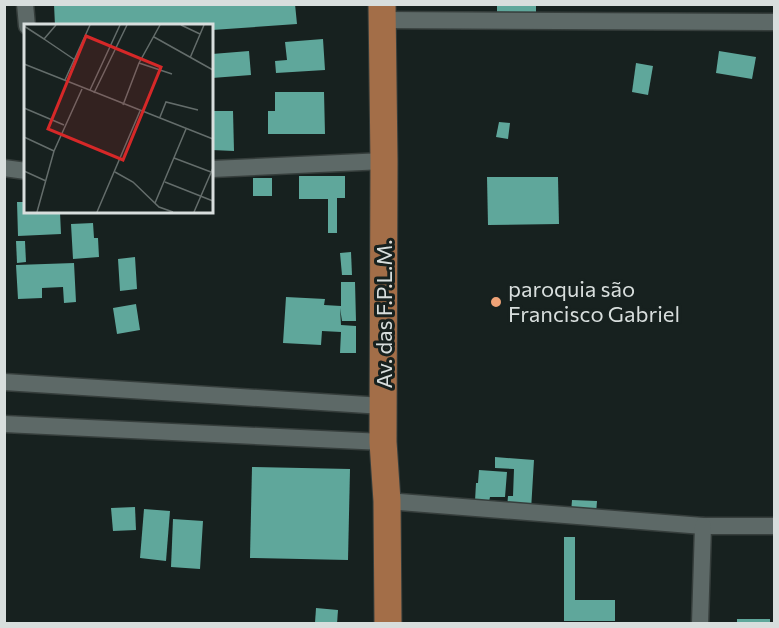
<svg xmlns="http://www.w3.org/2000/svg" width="779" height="628" viewBox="0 0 779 628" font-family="Commissioner,sans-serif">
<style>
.building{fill:#5fa79b}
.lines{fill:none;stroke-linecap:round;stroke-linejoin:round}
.minor-casing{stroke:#363e3c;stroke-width:19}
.primary-casing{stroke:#363e3c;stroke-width:29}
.minor{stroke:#5d6967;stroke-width:16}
.primary{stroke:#a36e48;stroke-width:27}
.poi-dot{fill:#efa377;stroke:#17211f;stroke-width:2}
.labels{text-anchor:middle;stroke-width:6;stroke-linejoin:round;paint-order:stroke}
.poi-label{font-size:22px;fill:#d8dedd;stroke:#17211f;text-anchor:start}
.street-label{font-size:22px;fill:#d8dedd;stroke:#17211f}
.inset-road{fill:none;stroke:#646d6b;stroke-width:1.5}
.view{fill:#d62828;fill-opacity:0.15;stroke:#d62828;stroke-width:3}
.inset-edge{fill:none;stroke:#d8dedd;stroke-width:3}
</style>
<rect width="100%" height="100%" fill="#17211f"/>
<g class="building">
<path d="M54 4H295L297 24 212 30V26H55Z"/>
<rect x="497" y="4" width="39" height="9"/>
<path d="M323 39 325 70 276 73 275 61 287 60 285 42Z"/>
<path d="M249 51 251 75 212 78V54Z"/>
<path d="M719 51 756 57 752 79 716 73Z"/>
<path d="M636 63 653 66 648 95 632 92Z"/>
<path d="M275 92H324L325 134H268V111H275Z"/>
<path d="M212 111H233L234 151 212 150Z"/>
<path d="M499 122 510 123 508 139 496 137Z"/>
<path d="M299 176H345V198H337V233H328V199H299Z"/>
<path d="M487 177H558L559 224 488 225Z"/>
<rect x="253" y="178" width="19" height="18"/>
<path d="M17 202H26V212H60L61 234 18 236Z"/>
<path d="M93 223 94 238H98L99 257 73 259 71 224Z"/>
<path d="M16 241H25L26 262 17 263Z"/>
<path d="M351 252 352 275H342L340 253Z"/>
<path d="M135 257 137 289 120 291 118 259Z"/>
<path d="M74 263 76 302 64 303 63 287 42 288V298L18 299 16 265Z"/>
<path d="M341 282H355L356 321H342L340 308 341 325 356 326V353H340L341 332 322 331 321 345 283 343 286 297 325 299 324 305 341 306Z"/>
<path d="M136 304 140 330 117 334 113 308Z"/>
<path d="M495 457 534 460 531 510 507 508 508 496H513L514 469 495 468Z"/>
<path d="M252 467 350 469 348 560 250 558Z"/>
<path d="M479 470 507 472 505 497H490L489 502 475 501 476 483H478Z"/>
<path d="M572 500 597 501 596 514 571 513Z"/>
<path d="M135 507 136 530 113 531 111 508Z"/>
<path d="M144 509 170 511 166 561 140 558Z"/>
<path d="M173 519 203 521 200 569 171 567Z"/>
<path d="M564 537H575V600H615V621H564Z"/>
<path d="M316 608 338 610 337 624 315 623Z"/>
<rect x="737" y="619" width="33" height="5"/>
</g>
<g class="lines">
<defs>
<g id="minor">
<path d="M25 4 27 26"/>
<path d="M382 20 774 22"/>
<path d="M4 168 26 171"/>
<path d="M212 169 384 161"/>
<path d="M4 382 383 406"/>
<path d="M4 424 383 442"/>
<path d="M387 501 703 526H774"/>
<path d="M700 624 703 526"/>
</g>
<path id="primary" d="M382 4 384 161 383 442 387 501 388 624"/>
</defs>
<use href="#minor" class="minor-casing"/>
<use href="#primary" class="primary-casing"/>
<use href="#minor" class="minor"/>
<use href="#primary" class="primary"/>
</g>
<circle class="poi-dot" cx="496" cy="302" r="6"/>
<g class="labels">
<g class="poi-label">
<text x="508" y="297">paroquia são<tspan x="508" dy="25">Francisco Gabriel</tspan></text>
</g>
<g class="street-label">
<text transform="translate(384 314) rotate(-90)" y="8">Av. das F.P.L.M.</text>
</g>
</g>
<g transform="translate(24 24)">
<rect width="189" height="189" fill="#17211f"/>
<path class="inset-road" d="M157 1 176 10M0 2 20 15 32 1M130 13 189 46M20 15 51 36M166 34 180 1M115 39 148 50M0 40 189 115M41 56 66 1M66 66 96 1M70 69 103 1M99 81 115 39 136 1M0 84 40 101M136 93 142 78 174 86M0 113 30 127M150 134 187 148M0 147 22 157M91 148 109 158 135 183 149 188M141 158 189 177M131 179 162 105M13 188 30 127 58 65M73 188 116 87M170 188 189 144"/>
<path class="view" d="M62 12 137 43 99 136 24 105Z"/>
<rect width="189" height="189" class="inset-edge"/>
</g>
<rect width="779" height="628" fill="none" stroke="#d8dedd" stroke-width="12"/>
</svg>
